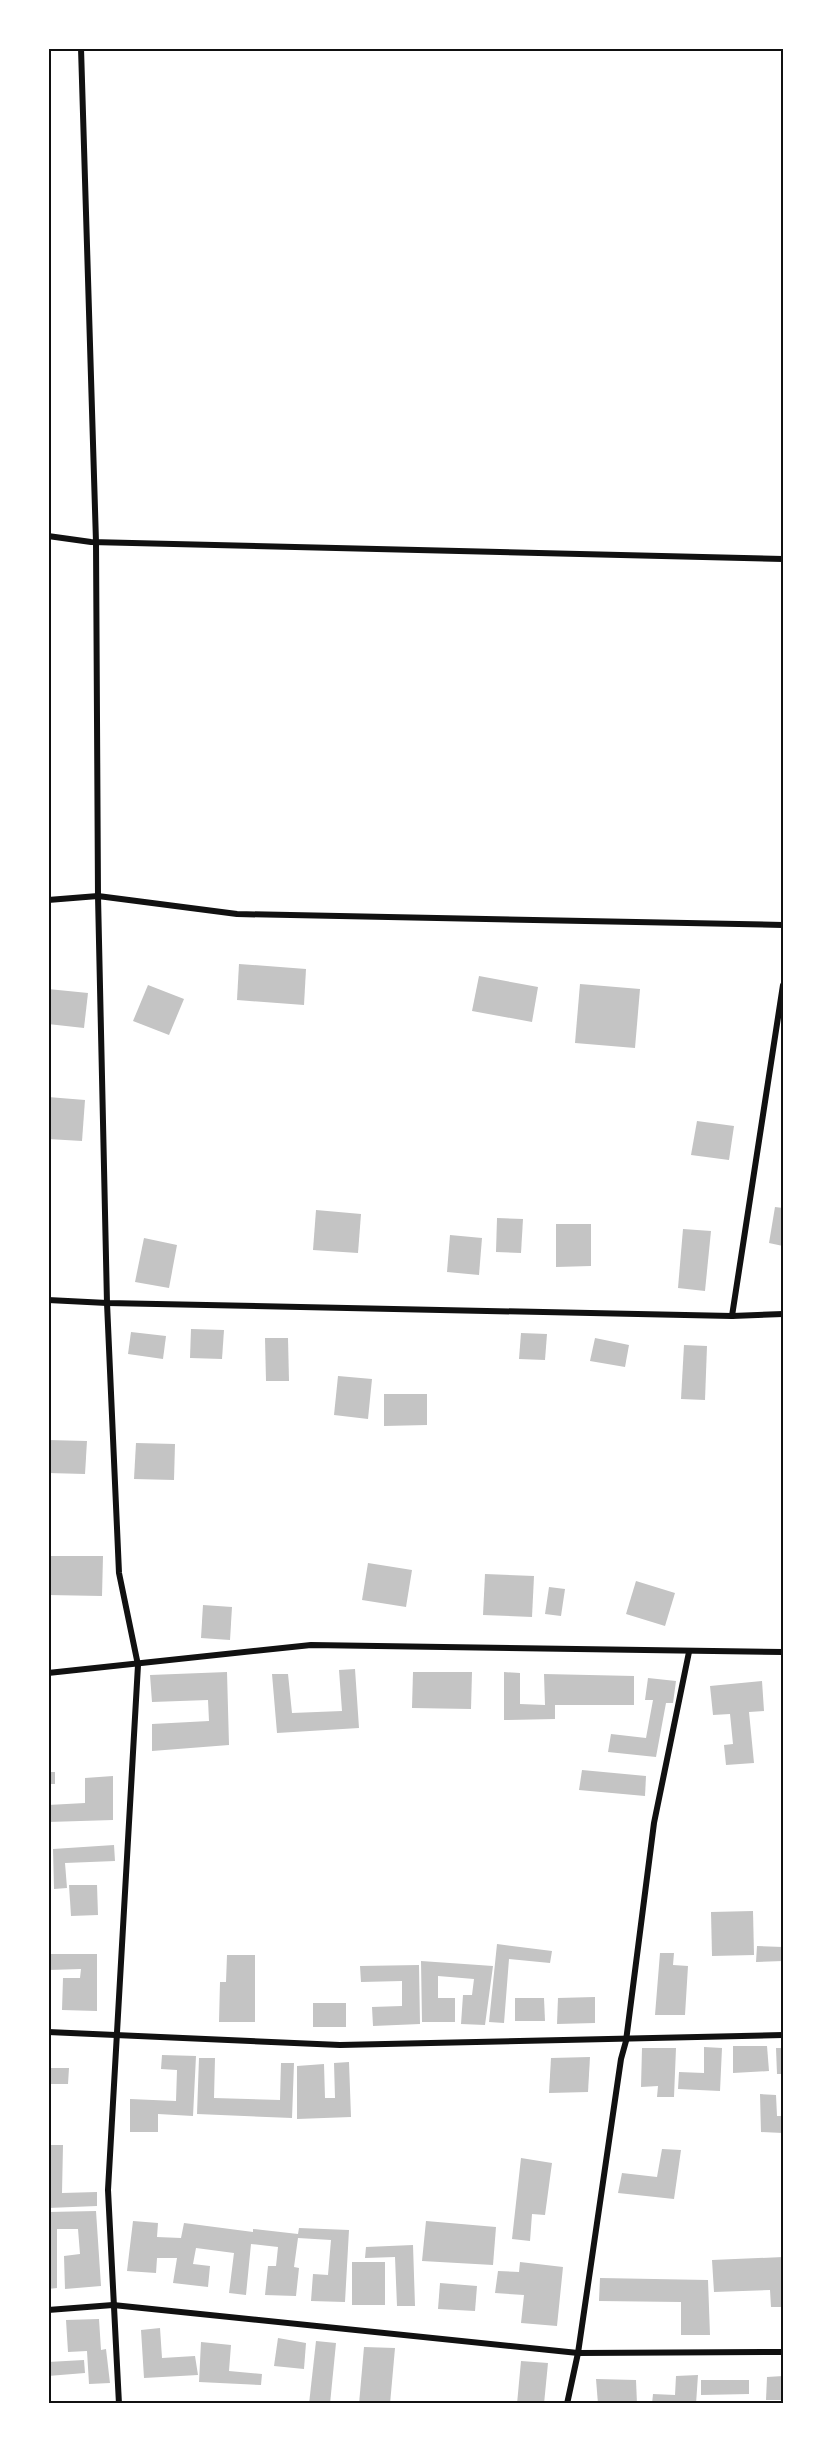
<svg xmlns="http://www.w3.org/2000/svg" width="831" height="2452" viewBox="0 0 831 2452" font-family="'PT Sans Narrow',sans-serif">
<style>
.building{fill:#c4c4c4}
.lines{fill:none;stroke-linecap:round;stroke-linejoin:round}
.minor{stroke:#111;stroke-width:6}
.neatline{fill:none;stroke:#111;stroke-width:2}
</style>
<rect width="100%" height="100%" fill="#fff"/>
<g class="building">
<path d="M239 964 306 969 304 1005 237 1000Z"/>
<path d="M479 976 538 987 532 1022 472 1011Z"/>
<path d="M580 984 640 989 635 1048 575 1043Z"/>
<path d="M148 985 184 999 169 1035 133 1021Z"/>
<path d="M48 989 88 993 84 1028 48 1024Z"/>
<path d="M48 1097 85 1100 82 1141 48 1139Z"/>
<path d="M697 1121 734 1126 729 1160 691 1155Z"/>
<path d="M775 1207 783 1208V1246L769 1243Z"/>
<path d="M316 1210 361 1214 358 1253 313 1250Z"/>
<path d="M497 1218 523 1219 521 1253 496 1252Z"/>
<path d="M556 1224H591V1266L556 1267Z"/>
<path d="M683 1229 711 1231 705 1291 678 1288Z"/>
<path d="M450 1235 482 1238 479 1275 447 1272Z"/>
<path d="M144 1238 177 1245 169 1288 135 1282Z"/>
<path d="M191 1329 224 1330 222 1359 190 1358Z"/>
<path d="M131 1332 166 1336 163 1359 128 1354Z"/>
<path d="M521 1333 547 1334 545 1360 519 1359Z"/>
<path d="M265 1338H288L289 1381H266Z"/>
<path d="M595 1338 629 1345 625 1367 590 1361Z"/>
<path d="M684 1345 707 1346 705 1400 681 1399Z"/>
<path d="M338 1376 372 1379 368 1419 334 1415Z"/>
<path d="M384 1394H427V1425L384 1426Z"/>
<path d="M48 1440 87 1441 85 1474 48 1473Z"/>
<path d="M136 1443 175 1444 174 1480 134 1479Z"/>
<path d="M48 1556H103L102 1596 48 1595Z"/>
<path d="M368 1563 412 1570 406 1607 362 1600Z"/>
<path d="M485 1574 534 1576 532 1617 483 1615Z"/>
<path d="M636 1581 675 1593 665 1626 626 1614Z"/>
<path d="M549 1587 565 1589 561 1616 545 1614Z"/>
<path d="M203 1605 232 1607 230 1640 201 1638Z"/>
<path d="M355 1669 359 1728 277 1733 272 1674H288L292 1713 342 1711 339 1670Z"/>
<path d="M227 1672 229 1745 152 1751V1724L209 1721 208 1700 152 1702 150 1675Z"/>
<path d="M413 1672H472L471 1709 412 1708Z"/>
<path d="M504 1672 520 1673V1704L545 1705 544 1674 634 1676V1705H555V1719L504 1720Z"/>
<path d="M648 1678 676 1681 673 1703H666L656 1757 608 1752 611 1734 646 1738 653 1700H645Z"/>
<path d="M762 1681 764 1711 749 1712 754 1763 726 1765 724 1745 733 1744 730 1714 713 1715 710 1686Z"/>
<path d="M582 1770 646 1776 645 1796 579 1790Z"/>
<rect x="48" y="1772" width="7" height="12"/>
<path d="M113 1776V1820L48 1822V1805L85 1803V1778Z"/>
<path d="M114 1845 115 1861 65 1863 67 1888 54 1889 53 1849Z"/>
<path d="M69 1885H97L98 1915 71 1916Z"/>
<path d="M753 1911 754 1955 712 1956 711 1912Z"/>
<path d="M497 1944 552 1951 550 1963 509 1959 504 2023 489 2022Z"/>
<path d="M757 1946 783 1947V1961L756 1962Z"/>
<path d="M660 1953H674L673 1965 688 1966 685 2015H655Z"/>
<path d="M49 1954H97V2011L62 2010 63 1978H80L81 1969 49 1970Z"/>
<path d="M227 1955H255V2022H219L220 1982H226Z"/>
<path d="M421 1961 493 1966 485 2025 461 2024 463 1995H472L474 1979 438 1976V1998H455V2022H422Z"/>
<path d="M419 1965 420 2024 373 2026 372 2007 402 2006V1981L361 1982 360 1966Z"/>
<path d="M595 1997V2023L557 2024 558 1998Z"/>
<path d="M515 1998H544L545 2021H515Z"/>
<rect x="313" y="2003" width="33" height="24"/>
<path d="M733 2046H767L769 2071 733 2073Z"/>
<path d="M704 2047 722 2048 720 2091 678 2089 679 2072 704 2073Z"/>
<path d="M642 2048H676L674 2097H657L658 2086 641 2087Z"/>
<path d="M776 2048H783V2074H777Z"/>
<path d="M162 2055 196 2056 193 2116 158 2114V2132H130V2099L176 2101 177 2070 161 2069Z"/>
<path d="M590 2057 588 2092 549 2093 551 2058Z"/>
<path d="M199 2058H215L214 2098 280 2100 281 2063H294L292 2118 197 2114Z"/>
<path d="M349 2062 351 2117 297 2119V2066L324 2064 325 2098H335L334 2063Z"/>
<path d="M48 2068H69L68 2084H48Z"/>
<path d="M760 2094 776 2095 777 2116H783V2133L761 2132Z"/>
<path d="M49 2145H63L62 2193 97 2192V2206L48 2208Z"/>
<path d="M662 2149 681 2150 674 2199 618 2193 622 2173 657 2177Z"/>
<path d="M521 2158 552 2163 545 2215 532 2214 530 2241 512 2239Z"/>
<path d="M96 2211 101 2286 65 2289 64 2256 80 2254 78 2229H57V2288L48 2289V2212Z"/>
<path d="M133 2221 158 2223 157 2237 181 2238 184 2223 253 2232V2229L298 2234 299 2228 349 2230 345 2302 311 2301 313 2274 328 2275 331 2240 298 2238 294 2267 299 2268 296 2296 265 2295 268 2266H276L278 2247 251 2244 246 2295 229 2293 234 2253 196 2248 193 2264 210 2266 208 2287 173 2283 177 2258H157L156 2273 127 2271Z"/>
<path d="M426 2221 496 2227 493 2265 422 2261Z"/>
<path d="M413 2245 415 2306H397L395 2257 365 2258 366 2247Z"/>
<path d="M783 2257V2307H771L770 2290 714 2292 712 2260Z"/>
<rect x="352" y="2262" width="33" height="43"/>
<path d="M520 2262 563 2267 557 2326 521 2323 524 2295 495 2293 498 2271 519 2272Z"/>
<path d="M600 2278 708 2280 710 2335H681V2302L599 2301Z"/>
<path d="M440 2283 477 2286 475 2311 438 2309Z"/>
<path d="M99 2319 101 2350 106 2349 110 2383 89 2384 87 2351 68 2352 66 2320Z"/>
<path d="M160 2328 162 2358 195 2356 198 2375 144 2378 141 2330Z"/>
<path d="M278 2338 306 2343 304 2369 274 2366Z"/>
<path d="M316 2341 336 2343 330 2404H309Z"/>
<path d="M201 2342 231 2345 229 2371 262 2374 261 2385 199 2382Z"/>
<path d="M364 2347 395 2348 390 2404H359Z"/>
<path d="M84 2360 85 2373 48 2376V2362Z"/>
<path d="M521 2361 548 2363 544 2404H517Z"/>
<path d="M698 2375 696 2404H652L653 2394 675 2395 676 2376Z"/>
<path d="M783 2376V2400H766L767 2377Z"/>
<path d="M596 2379 636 2380 637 2404H598Z"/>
<path d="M701 2380H749V2394L701 2395Z"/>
</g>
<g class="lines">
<g class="minor">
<path d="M81 48 96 542 98 896 107 1303 119 1573 138 1665 108 2190 119 2404"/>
<path d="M48 536 91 542 783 559"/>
<path d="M48 900 98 896 237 914 783 925"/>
<path d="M48 1300 107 1303 732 1316 783 1314"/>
<path d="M732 1316 783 985"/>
<path d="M48 1673 311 1645 783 1652"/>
<path d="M48 2032 340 2045 783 2035"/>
<path d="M48 2310 113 2305 578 2353 783 2352"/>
<path d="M567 2404 578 2353 621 2059 626 2041 654 1823 689 1652"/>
</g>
</g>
<rect width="831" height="2452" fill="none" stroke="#ffffff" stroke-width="99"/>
<rect x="50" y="50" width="732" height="2352" class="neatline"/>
</svg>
